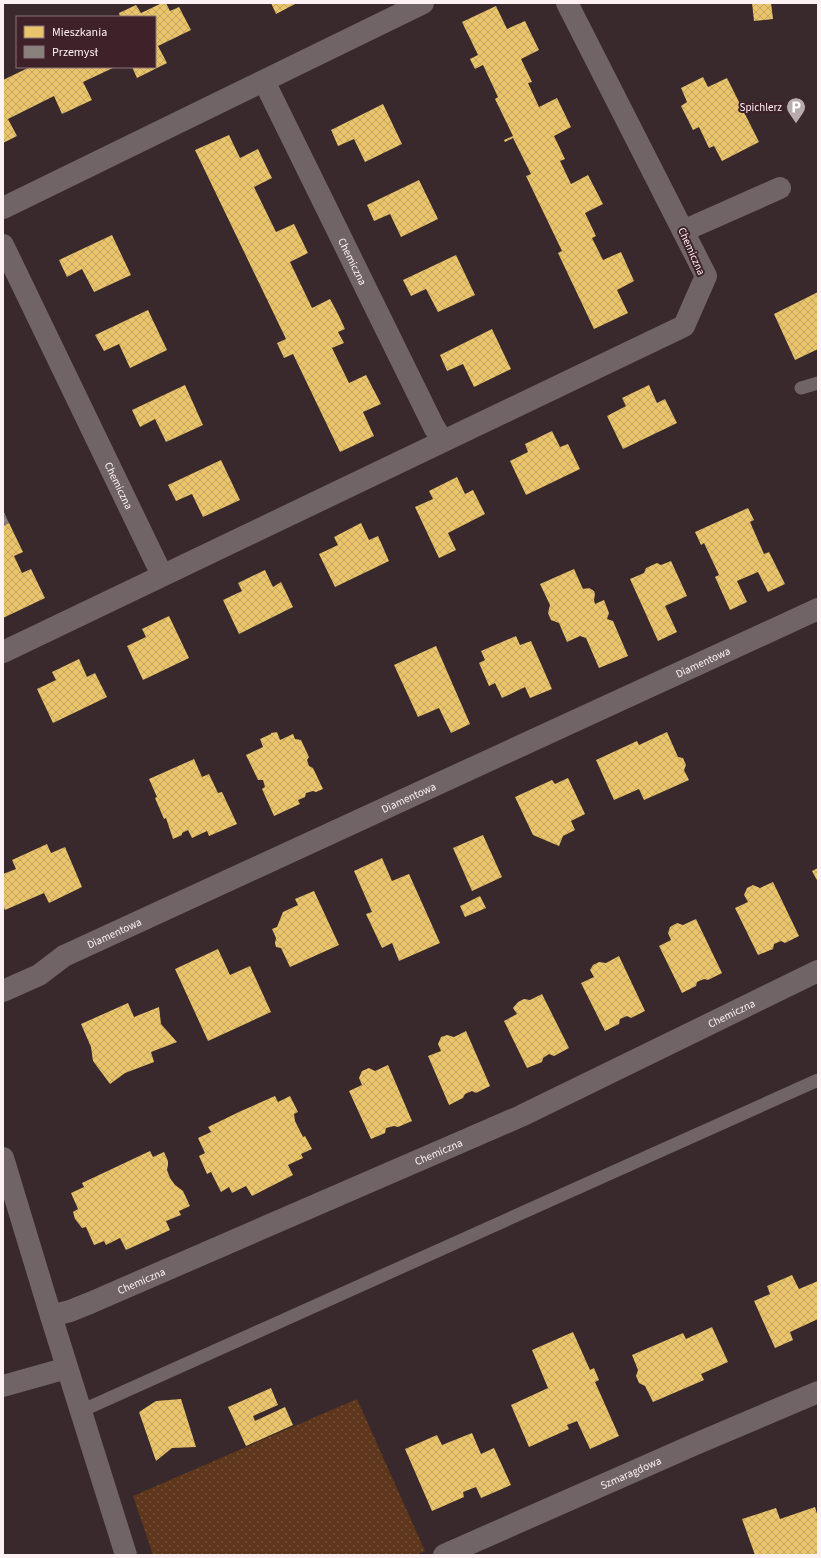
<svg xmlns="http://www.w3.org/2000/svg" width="821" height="1558" viewBox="0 0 821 1558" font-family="'Source Sans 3',sans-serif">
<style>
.grass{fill:url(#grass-dots)}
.homes{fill:url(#homes-cross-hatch)}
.industry{fill:url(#industry-cross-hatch)}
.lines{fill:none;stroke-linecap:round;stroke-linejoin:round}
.service{stroke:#716467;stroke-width:13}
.minor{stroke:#716467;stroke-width:22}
.labels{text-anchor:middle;stroke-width:4;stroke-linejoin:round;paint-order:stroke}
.poi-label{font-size:11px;fill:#fdf1f3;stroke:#3f2229;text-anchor:end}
.street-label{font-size:11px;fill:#fdf1f3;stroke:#3f2229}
</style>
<defs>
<pattern id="grass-dots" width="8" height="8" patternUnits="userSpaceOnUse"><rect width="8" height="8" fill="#5d361c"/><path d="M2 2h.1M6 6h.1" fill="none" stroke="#75543d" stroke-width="1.8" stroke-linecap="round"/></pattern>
<pattern id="homes-cross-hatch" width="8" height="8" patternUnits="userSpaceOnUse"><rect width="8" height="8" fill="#e9c46a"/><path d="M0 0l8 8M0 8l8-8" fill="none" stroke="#c2a562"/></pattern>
<pattern id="industry-cross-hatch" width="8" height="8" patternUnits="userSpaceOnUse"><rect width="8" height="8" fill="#8a817c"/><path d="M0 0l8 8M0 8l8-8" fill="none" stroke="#716a68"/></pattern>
</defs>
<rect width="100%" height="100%" fill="#39282c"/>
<path class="grass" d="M357 1399 425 1551 416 1555H153L133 1496Z"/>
<g class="homes">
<path d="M162 3H166L170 11 179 7 191 30 158 46 167 63 137 78 132 67H155V17H120L119 13 136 5 141 13Z"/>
<path d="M271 3H297L276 14Z"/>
<path d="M752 3H771L773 19 754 21Z"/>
<path d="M496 6 507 29 525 21 539 50 521 59 532 82 528 83 539 107 557 98 571 127 554 136 565 159 560 161 571 184 588 175 603 204 585 213 596 236 592 238 603 260 621 252 634 281 617 290 628 313 594 329 558 253 562 251 526 176 531 174 513 138 505 142 504 140 513 136 495 99 498 97 483 65 475 69 470 59 478 55 462 22Z"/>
<path d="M30 67H115L83 82 92 100 62 114 54 96 8 119 17 136 3 143V80Z"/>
<path d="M703 77 708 87 727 78 759 142 722 161 714 146 709 148 699 127 693 130 681 106 687 102 681 88Z"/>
<path d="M383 104 402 144 365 162 354 139 338 146 331 130Z"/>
<path d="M229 135 240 158 258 149 265 164 272 178 254 187 276 232 294 224 308 253 290 262 312 308 330 299 338 314 345 329 338 332 344 343 332 348 349 383 366 375 381 404 363 412 374 436 340 452 293 354 284 358 277 343 286 339 195 150Z"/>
<path d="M419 180 438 219 401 237 390 214 374 221 367 205Z"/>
<path d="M112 235 131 275 94 292 82 269 67 277 59 260Z"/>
<path d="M456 255 475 295 438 312 426 289 411 296 403 280Z"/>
<path d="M818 292V349L795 360 774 314Z"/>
<path d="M148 310 167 350 130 368 119 344 104 351 95 335Z"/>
<path d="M492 329 511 369 474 387 463 364 447 371 440 355Z"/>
<path d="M185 385 203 425 166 442 155 419 140 427 132 410Z"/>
<path d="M649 385 657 403 665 399 677 423 623 449 607 416 626 406 622 398Z"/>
<path d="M552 431 560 447 568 444 580 469 526 495 510 461 528 452 525 444Z"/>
<path d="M221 460 240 500 203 517 192 494 176 501 168 485Z"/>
<path d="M457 477 465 494 473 490 485 514 448 533 456 550 439 558 415 507 433 499 429 491Z"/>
<path d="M748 508 754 520 750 522 764 554 769 552 785 584 768 592 758 572 737 581 747 602 730 610 715 577 719 575 704 543 701 545 695 532Z"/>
<path d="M9 523 23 552 14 556 22 573 31 569 45 598 3 618V526Z"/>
<path d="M361 523 369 540 378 536 389 561 335 587 319 554 338 545 334 537Z"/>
<path d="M671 561 687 596 665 606 677 632 658 641 630 579 644 573 646 568 657 563 661 565Z"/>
<path d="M574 569 583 589 589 588 594 591 595 594 594 600 595 604 604 600 609 613 607 619 613 621 628 656 599 668 586 638 580 636 567 642 559 623 551 620 548 613 550 605 540 584Z"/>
<path d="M265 570 273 587 281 582 293 607 239 634 223 600 242 591 238 583Z"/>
<path d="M169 616 189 658 143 680 127 646 146 637 142 629Z"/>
<path d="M516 636 520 645 531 641 552 689 530 698 525 687 502 698 495 683 489 686 479 663 485 660 481 651Z"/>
<path d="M436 646 470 724 451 733 439 708 418 717 394 665Z"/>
<path d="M79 659 87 677 95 673 107 697 53 723 37 689 56 680 52 672Z"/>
<path d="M277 732 280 740 293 734 295 739 301 740 309 757 307 760 309 766 313 768 323 789 316 792 313 791 306 793 305 797 298 800 300 804 274 816 262 789 265 787 263 780H258L246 755 263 747 260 739 271 734V733Z"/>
<path d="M667 732 678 757 683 758 686 765 684 770 689 780 644 800 639 789 614 800 596 760 637 741 639 745Z"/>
<path d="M194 759 202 777 209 774 218 793 222 792 237 824 209 836 207 831 192 838 188 830 182 833V835L173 839 166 818 164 819 155 798 157 797 149 779Z"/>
<path d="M568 778 585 814 571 821 575 830 563 836 559 846 533 835 515 797 552 780 555 784Z"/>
<path d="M483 835 502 877 472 891 453 848Z"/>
<path d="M47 844 51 853 65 847 82 887 49 903 44 893 5 910 3 906V874L16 869 12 860Z"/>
<path d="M382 858 392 881 409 874 440 943 399 961 392 943 382 948 366 914 372 912 354 871Z"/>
<path d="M818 868V882L812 871Z"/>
<path d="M773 882 799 936 785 943 781 941 774 944 773 949 758 955 735 908 748 902 744 895 747 888 753 885 760 888Z"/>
<path d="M314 891 339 945 290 967 281 948 276 947 275 943 276 938 272 929 277 927 283 912 298 905 295 899Z"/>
<path d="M480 896 486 908 465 917 460 906Z"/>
<path d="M696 919 722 973 708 980 704 979 697 982 696 986 682 993 659 946 671 940 668 933 670 927 677 923 683 925Z"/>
<path d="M218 949 230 975 250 966 271 1012 208 1041 175 969Z"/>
<path d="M619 956 645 1011 631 1018 627 1016 620 1019 619 1024 605 1031 581 983 594 977 590 970 593 965 599 962 606 963Z"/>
<path d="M542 994 569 1048 554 1056 549 1054 543 1058 542 1062 527 1068 504 1021 517 1014 513 1008 518 1002 524 999 530 1000Z"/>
<path d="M128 1003 134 1017 159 1007 161 1024 177 1042 151 1052 154 1062 125 1073 110 1084 93 1061 91 1047 81 1024Z"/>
<path d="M466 1031 490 1086 476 1093 472 1091 465 1094 463 1098 449 1105 428 1056 441 1051 438 1044 441 1037 447 1035 454 1037Z"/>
<path d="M388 1065 412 1121 398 1127 394 1126 386 1128 385 1133 371 1139 349 1091 362 1085 359 1078 362 1071 369 1068 375 1071Z"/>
<path d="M275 1096 278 1102 290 1096 298 1112 294 1114 295 1121 303 1137 305 1136 312 1149 301 1154 303 1158 288 1165 293 1175 252 1196 246 1186 232 1193 229 1187 221 1192 211 1172 207 1174 199 1156 205 1153 198 1138 211 1132 208 1127 241 1111Z"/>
<path d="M150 1151 153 1157 164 1152 168 1161V1165L167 1170 170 1178 175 1185 183 1191 190 1206 179 1211 181 1215 166 1221 170 1230 126 1250 120 1238 106 1245 104 1241 94 1245 86 1227 82 1228 75 1219 73 1212 78 1209 71 1193 84 1187 82 1183Z"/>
<path d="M792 1275 799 1289 818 1281V1319L790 1332 793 1340 775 1348 754 1301 770 1294 767 1286Z"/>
<path d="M712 1327 728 1362 701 1374 704 1380 653 1402 645 1386 639 1383 636 1376 638 1370 632 1355 683 1333 686 1339Z"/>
<path d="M573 1332 590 1370 594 1368 599 1380 595 1382 619 1436 590 1449 577 1421 567 1425 569 1429 529 1447 511 1405 548 1388 532 1350Z"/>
<path d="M271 1388 278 1405 253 1416 255 1421 285 1407 293 1425 246 1446 228 1407Z"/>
<path d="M181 1399 196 1447 172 1448 156 1461 139 1412 156 1401Z"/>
<path d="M472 1433 481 1454 494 1448 511 1485 481 1498 476 1487 463 1492 464 1497 432 1511 405 1449 437 1435 442 1445Z"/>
<path d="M815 1507 818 1517V1555H755L742 1519 776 1508 780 1519Z"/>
</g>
<path class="industry" d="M3 510 9 523 3 526Z"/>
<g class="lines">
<g class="service">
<path d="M801 388 818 383"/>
<path d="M81 1411 818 1080"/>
</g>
<g class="minor">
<path id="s1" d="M264 81 434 427 443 441"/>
<path d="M3 208 423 3"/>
<path d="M683 231 780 188"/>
<path id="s2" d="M3 245 162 575"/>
<path d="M3 652 684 326 706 276 567 3"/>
<path id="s3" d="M3 991 39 975 64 956 818 609"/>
<path d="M3 1158 51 1316 126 1555"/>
<path id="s4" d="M51 1316 70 1311 90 1303 521 1116 818 971"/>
<path d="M3 1386 67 1368"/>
<path id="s5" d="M444 1555 698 1443 818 1392"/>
</g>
</g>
<defs>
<symbol id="parking-pin" viewBox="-11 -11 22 30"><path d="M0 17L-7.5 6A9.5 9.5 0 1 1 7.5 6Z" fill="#b8abad" stroke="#3f2229"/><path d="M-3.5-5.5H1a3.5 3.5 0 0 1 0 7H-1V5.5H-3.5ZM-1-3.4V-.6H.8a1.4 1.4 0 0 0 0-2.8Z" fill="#fff"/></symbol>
</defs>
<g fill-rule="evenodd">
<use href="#parking-pin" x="785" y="96" width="22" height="30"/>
</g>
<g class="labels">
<g class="poi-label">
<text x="782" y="111">Spichlerz</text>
</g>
<g class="street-label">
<text transform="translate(692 251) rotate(66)" y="4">Chemiczna</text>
<text dy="4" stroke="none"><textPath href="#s1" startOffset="201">Chemiczna</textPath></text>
<text dy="4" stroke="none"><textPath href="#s2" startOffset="267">Chemiczna</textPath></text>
<text dy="4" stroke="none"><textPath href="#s3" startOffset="774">Diamentowa</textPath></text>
<text dy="4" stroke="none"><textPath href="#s3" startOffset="450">Diamentowa</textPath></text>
<text dy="4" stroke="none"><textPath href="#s3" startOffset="126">Diamentowa</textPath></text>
<text dy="4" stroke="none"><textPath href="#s4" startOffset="745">Chemiczna</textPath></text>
<text dy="4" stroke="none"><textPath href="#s4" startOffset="421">Chemiczna</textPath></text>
<text dy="4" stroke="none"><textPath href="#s4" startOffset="97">Chemiczna</textPath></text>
<text dy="4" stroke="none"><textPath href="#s5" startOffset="204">Szmaragdowa</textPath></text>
</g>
</g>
<rect width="821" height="1558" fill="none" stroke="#fdf1f3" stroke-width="8"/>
<rect x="16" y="16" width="140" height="52" fill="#3f2229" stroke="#8b757a"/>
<rect x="24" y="26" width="20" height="12" fill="#e9c46a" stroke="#8b757a"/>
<text x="52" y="36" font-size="12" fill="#fdf1f3">Mieszkania</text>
<rect x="24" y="46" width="20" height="12" fill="#8a817c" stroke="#8b757a"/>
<text x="52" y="56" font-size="12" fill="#fdf1f3">Przemysł</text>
</svg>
